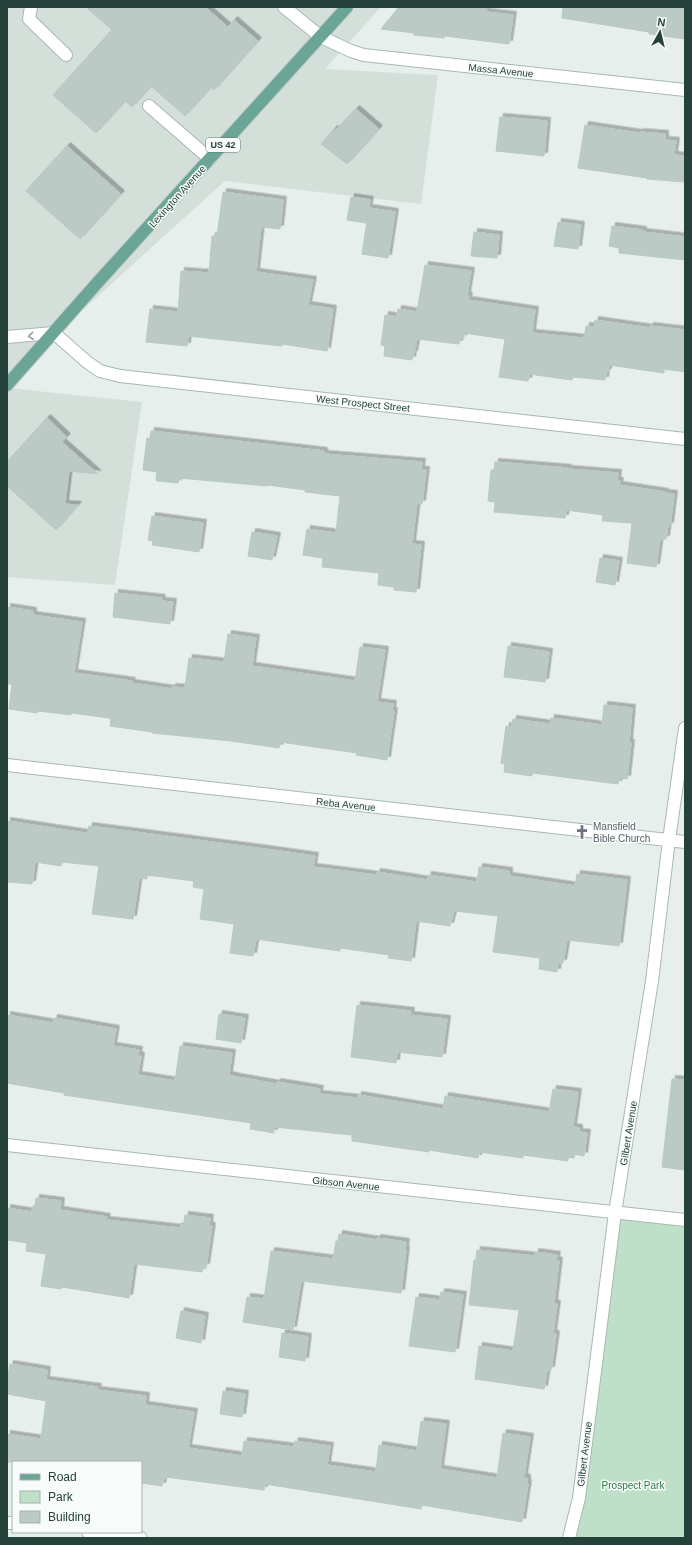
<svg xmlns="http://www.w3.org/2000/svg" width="692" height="1545" viewBox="0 0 692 1545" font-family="Helvetica,sans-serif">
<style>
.built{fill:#d4dfda}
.green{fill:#bfe0c8}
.building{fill:#bbcac4;stroke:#b8c9c2;filter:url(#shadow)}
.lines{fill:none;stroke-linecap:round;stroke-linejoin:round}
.minor-casing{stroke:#a8b8b2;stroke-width:14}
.major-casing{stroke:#c2cac8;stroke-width:14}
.minor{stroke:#fff;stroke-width:12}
.major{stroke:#6aa596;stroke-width:12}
.oneway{stroke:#92a09c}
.labels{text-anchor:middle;stroke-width:3;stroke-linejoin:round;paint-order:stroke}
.shield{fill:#f7fbf9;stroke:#637a73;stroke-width:1}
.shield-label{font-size:9px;font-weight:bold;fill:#24423a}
.street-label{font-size:10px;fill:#24423a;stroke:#f7fbf9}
.worship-label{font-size:10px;fill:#5b616d;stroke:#f7fbf9;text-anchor:start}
.park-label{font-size:10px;fill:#2d7a4b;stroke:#f7fbf9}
</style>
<defs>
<filter id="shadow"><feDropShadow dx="3.5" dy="-3.5" stdDeviation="0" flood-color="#0004"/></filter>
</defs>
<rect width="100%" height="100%" fill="#e6efeb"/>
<path class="built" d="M7 7H381L325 69 438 75 421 204 225 181 76 316 8 388 142 402 115 585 7 577Z"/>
<path class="green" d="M615 1213 685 1220V1538H569Z"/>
<g class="building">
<path d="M86 7H205L228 27 234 20 258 41 214 90 211 87 185 116 151 86 132 107 125 101 96 133 53 95 112 30Z"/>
<path d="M399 7H487L486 12 513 15 509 44 445 36 444 38 414 35V33L381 29Z"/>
<path d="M563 7H685V39L649 34V32L562 18Z"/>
<path d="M356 109 379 129 347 164 321 144 334 129 336 130Z"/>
<path d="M500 117 547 121 544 156 496 151Z"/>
<path d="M585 125 639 133 640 132 665 134V140L676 141 674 155 685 156 684 182 647 179V178L578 168Z"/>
<path d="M67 146 121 194 80 239 26 191Z"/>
<path d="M223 192 283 200 280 229 261 227 256 272 313 280 308 305 333 309 327 351 282 344V346L188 336 187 346 146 342 150 309 178 312 181 271 209 273 212 236H217Z"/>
<path d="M351 197 370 200 366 223 347 220Z"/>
<path d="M369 208 395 212 388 258 362 254Z"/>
<path d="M558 222 581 225 578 249 554 246Z"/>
<path d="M612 226 643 230V232L685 237V260L619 253V248L609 246Z"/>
<path d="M474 232 499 235 497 258 471 256Z"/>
<path d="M425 265 471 271 467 296H469L468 300 535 310 532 333 583 338H584L586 326 594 327 595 320 650 328V326L685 330V372L664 369V373L609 365 608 372H606L605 380 573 377 572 380 529 374 528 381 499 377 505 339 464 333V338H460L459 344 417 339 414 354H413L412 360 384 356 385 346 381 345 385 315 397 317 398 309 417 312Z"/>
<path d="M47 418 67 437 62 442 98 474 69 471 65 504 78 505 56 530 7 486V462Z"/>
<path d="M151 431 324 451V454L422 462 421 470H426L422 504 417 503 412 544 421 545 416 592 394 590V587L378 585 379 573 322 567 323 558 303 555 307 529 336 533 340 496 305 492V490L268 485 267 486 179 478 178 483 157 481 156 480 157 472 143 470 147 438 150 439Z"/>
<path d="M495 462 568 468V469L618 473 617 481H620L619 485 665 492V493L674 494 670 526 668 525 666 539H660L656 567 627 563 632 523 602 521 603 515 566 510 565 518 494 512 495 502 488 501 491 470H494Z"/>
<path d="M152 516 203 523 199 552 152 545 153 541 148 540Z"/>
<path d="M252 532 277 536 272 560 248 556Z"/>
<path d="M600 558 619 561 615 585 596 582Z"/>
<path d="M115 593 162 598 161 601 173 602 170 624 113 617Z"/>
<path d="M7 607 33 611V615L82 622 74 673 132 681 131 683 172 689V687L185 688 189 658 224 662 228 634 256 638 252 666 355 681 360 647 385 650 377 702 393 704 392 711H394L387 760 356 755 357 753 280 742 279 748 231 741 152 733V732L110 726 111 719 109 718 71 713V715L38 711 37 713 9 709 12 684H7Z"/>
<path d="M508 646 549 652 545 682 504 677Z"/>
<path d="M604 705 632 708 629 743H631L627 779 619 778 618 784 532 773V776L504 772 505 764 501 763 506 726 512 727 513 719 550 724 551 718 602 725Z"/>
<path d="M7 821 85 833H88L89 826 265 849 315 856 313 867 376 875 377 872 427 880 428 875 477 882 479 867 509 871V876L575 886 577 874 627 880 619 946 567 940 563 963H558L557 972 539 969 540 958 493 952 498 916 454 911 450 926 416 921 411 961 388 958 389 955 340 948V951L256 939 253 956 230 953 234 924 200 919 204 889 193 887 194 881 147 875V879L139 878 133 919 92 914 99 866 62 862 61 866 35 862 32 884 7 882Z"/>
<path d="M357 1005 411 1011 410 1015 447 1019 442 1057 397 1052 396 1063 351 1057Z"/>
<path d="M219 1014 245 1018 241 1043 216 1039Z"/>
<path d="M7 1015 53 1023 54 1018 116 1029 113 1046 139 1050 138 1055 141 1056 138 1075 175 1081 180 1046 232 1053 229 1075 237 1077 277 1084V1082L320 1089 319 1094 358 1098V1095L443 1109 445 1096 549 1112 553 1089 578 1092 573 1127 579 1128V1132L587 1133 584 1156 575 1154 574 1158 568 1157V1161L523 1155V1158L479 1152 478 1158 429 1150V1152L352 1141V1135L274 1127V1133L250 1129 251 1123 64 1095V1093L7 1083Z"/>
<path d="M672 1079 685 1080V1170L662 1167Z"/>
<path d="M36 1198 61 1201 60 1210 107 1217 106 1220 180 1228 181 1223H184L185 1215 210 1218 209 1226H212L206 1267H203L202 1272 134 1264 129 1298 62 1287 61 1289 41 1286 46 1254 26 1251 27 1243 7 1240V1208L32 1212 33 1206H35Z"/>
<path d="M339 1234 377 1240V1238L406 1242 405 1250H406L401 1293 301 1281 293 1330 243 1322 247 1297 264 1299 271 1251 333 1259 336 1241H338Z"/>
<path d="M477 1250 535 1256V1252L557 1255 556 1260 559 1261 554 1303 557 1304 553 1334H556L551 1370H547L544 1389 475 1379 479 1346 513 1351 519 1310 469 1305 474 1260H476Z"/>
<path d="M441 1292 463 1295 455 1352 409 1346 416 1297 440 1300Z"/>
<path d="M181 1311 205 1316 201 1343 176 1338Z"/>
<path d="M282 1333 308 1337 305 1361 279 1357Z"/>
<path d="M10 1364 47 1370 46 1380 98 1387 97 1390 146 1396 145 1405 194 1412 188 1448 242 1456 244 1441 294 1447 295 1441 330 1446 327 1465 376 1472 379 1445 417 1451 421 1421 446 1424 440 1469 497 1478 503 1433 530 1437 524 1477 527 1478V1483L528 1484 522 1522 422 1505 421 1509 265 1484 264 1490 166 1477V1478H164L162 1486 141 1483V1462H7V1434L41 1439 46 1401 7 1394V1380Z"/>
<path d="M223 1391 245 1394 242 1417 220 1414Z"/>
</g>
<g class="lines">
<defs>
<g id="minor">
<path d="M31 7 29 19 66 55"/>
<path d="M284 7 321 37 351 51 364 55 685 90"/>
<path d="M149 106 210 159"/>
<path d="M7 337 54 333 87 362 100 371 120 376 685 439"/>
<path d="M7 765 685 842"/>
<path d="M7 1145 685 1220"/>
<path d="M7 1523H13"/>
<path d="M88 1532 141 1538"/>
<path d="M569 1538 579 1498 615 1213 652 981 669 840 685 728"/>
</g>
<path id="major" d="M7 385 98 282 347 7"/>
</defs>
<use href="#minor" class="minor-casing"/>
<use href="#major" class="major-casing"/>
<use href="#minor" class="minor"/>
<use href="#major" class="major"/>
</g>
<defs><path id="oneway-chevron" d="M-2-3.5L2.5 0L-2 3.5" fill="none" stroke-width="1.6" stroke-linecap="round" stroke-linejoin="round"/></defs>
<use class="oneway" href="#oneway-chevron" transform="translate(31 336) rotate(175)"/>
<defs>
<symbol id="church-bare" viewBox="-9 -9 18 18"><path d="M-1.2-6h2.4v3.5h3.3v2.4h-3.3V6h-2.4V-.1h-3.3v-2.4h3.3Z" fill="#6b7280" stroke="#f7fbf9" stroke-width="2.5" paint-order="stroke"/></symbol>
</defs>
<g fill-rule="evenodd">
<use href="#church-bare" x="572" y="822" width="20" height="20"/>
</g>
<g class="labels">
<rect class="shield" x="206" y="138" width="34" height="14" rx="3"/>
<g class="shield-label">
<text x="223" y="148">US 42</text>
</g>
<g class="street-label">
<text transform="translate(501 70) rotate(6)" y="4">Massa Avenue</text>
<text transform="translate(177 196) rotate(-48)" y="4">Lexington Avenue</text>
<text transform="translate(363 403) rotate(6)" y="4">West Prospect Street</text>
<text transform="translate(346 804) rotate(6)" y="4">Reba Avenue</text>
<text transform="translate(628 1133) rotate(-81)" y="4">Gilbert Avenue</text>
<text transform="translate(346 1183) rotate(6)" y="4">Gibson Avenue</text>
<text transform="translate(584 1454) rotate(-83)" y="4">Gilbert Avenue</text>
</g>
<g class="worship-label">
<text x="593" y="830">Mansfield<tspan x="593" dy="12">Bible Church</tspan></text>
</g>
<g class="park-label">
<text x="633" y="1489">Prospect Park</text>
</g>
</g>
<rect width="692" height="1545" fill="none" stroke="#24423a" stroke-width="16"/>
<rect x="12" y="1461" width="130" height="72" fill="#f7fbf9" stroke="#a3b1ad"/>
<rect x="20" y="1474" width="20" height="6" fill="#6aa596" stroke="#a3b1ad"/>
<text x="48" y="1481" font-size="12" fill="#24423a">Road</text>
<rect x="20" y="1491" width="20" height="12" fill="#bfe0c8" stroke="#a3b1ad"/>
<text x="48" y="1501" font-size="12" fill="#24423a">Park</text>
<rect x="20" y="1511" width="20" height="12" fill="#bbcac4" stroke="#a3b1ad"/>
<text x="48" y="1521" font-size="12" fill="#24423a">Building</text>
<g transform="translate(660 32) rotate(8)" stroke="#f7fbf9" stroke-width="3" paint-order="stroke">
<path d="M0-3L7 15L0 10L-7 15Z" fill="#24423a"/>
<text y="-6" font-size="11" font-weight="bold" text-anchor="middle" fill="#24423a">N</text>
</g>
</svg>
